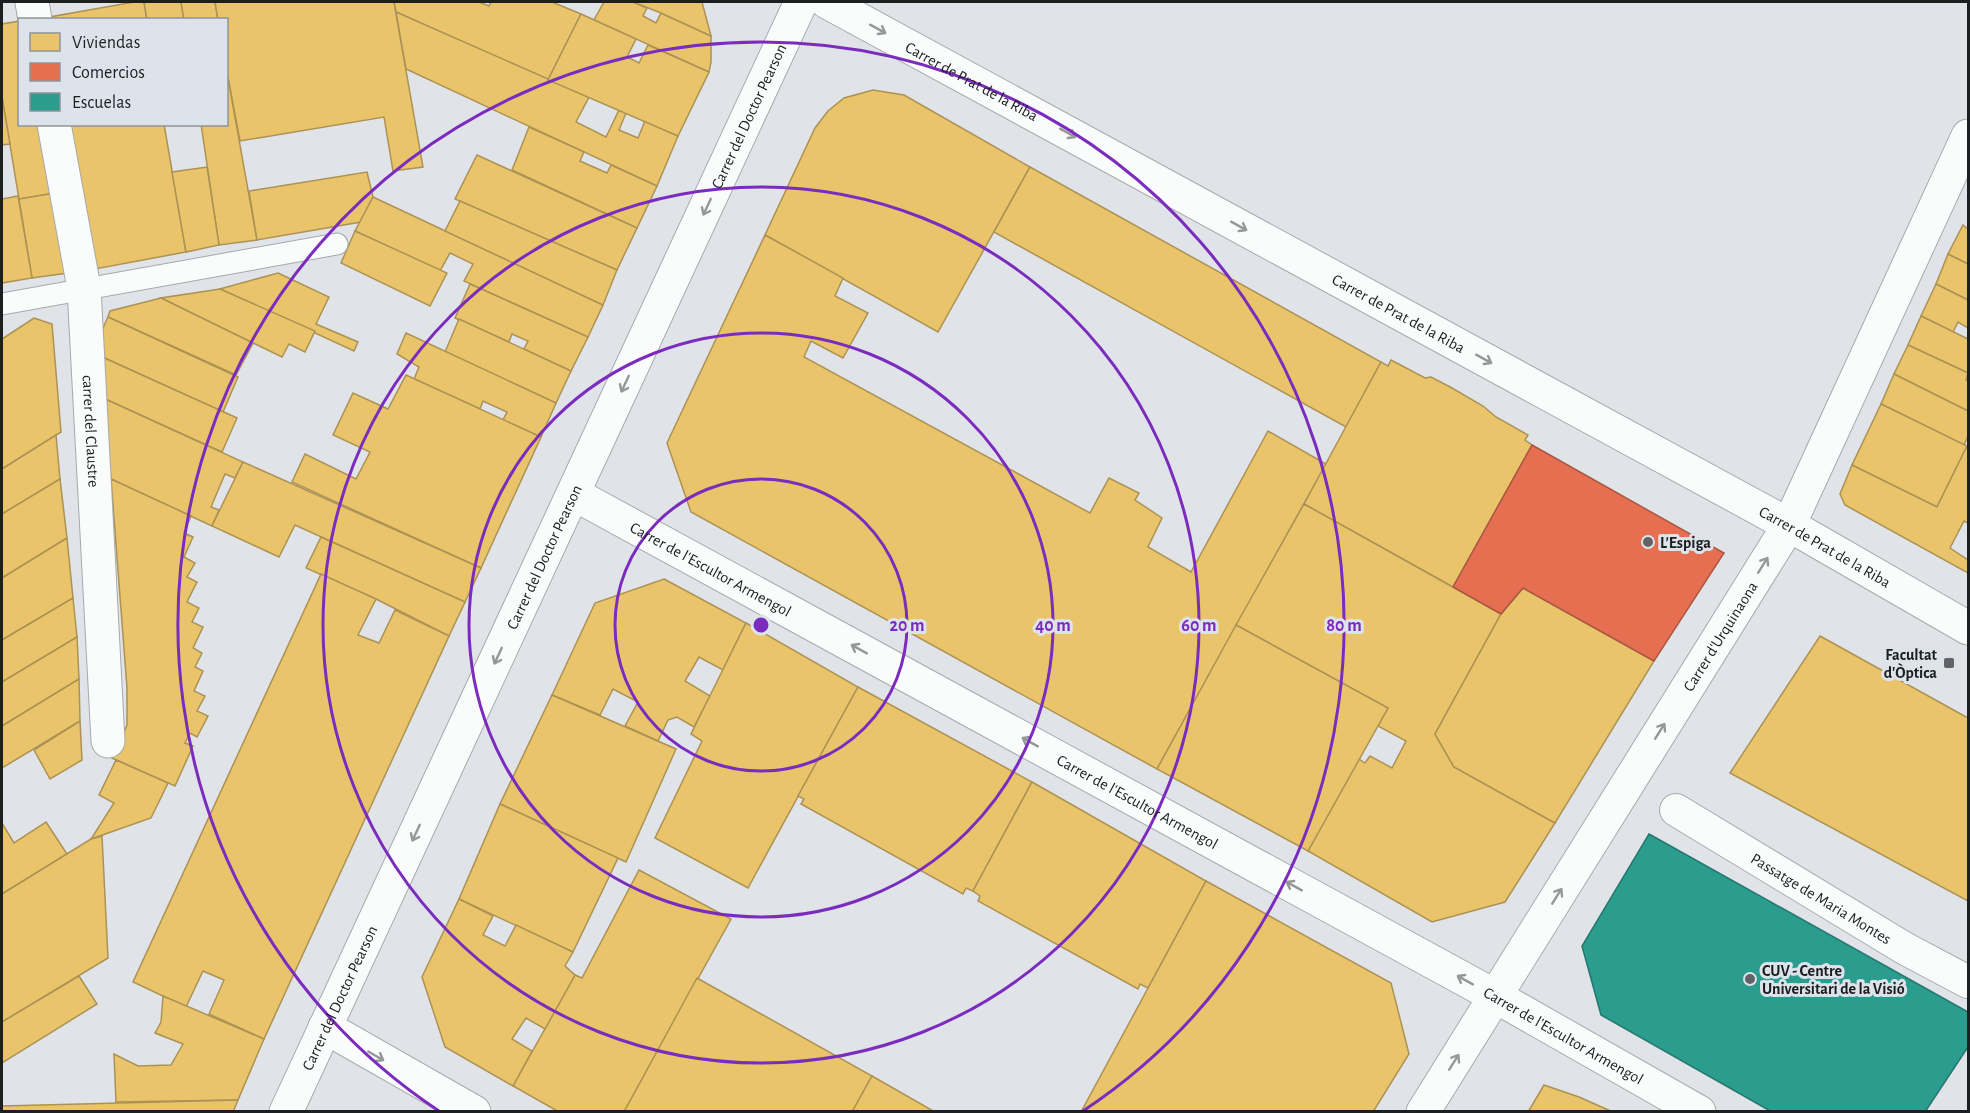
<svg xmlns="http://www.w3.org/2000/svg" width="1970" height="1113" viewBox="0 0 1970 1113" font-family="'Alegreya Sans',sans-serif">
<style>
.homes{fill:#e9c46a;stroke:#ac9254;stroke-width:1.5}
.shops{fill:#e76f51;stroke:#aa5742;stroke-width:1.5}
.schools{fill:#2a9d8f;stroke:#26776e;stroke-width:1.5}
.lines{fill:none;stroke-linecap:round;stroke-linejoin:round}
.service-casing{stroke:#a7a9ac;stroke-width:23}
.pedestrian-casing{stroke:#a7a9ac;stroke-width:34}
.minor-casing{stroke:#a7a9ac;stroke-width:35}
.service{stroke:#fafbfb;stroke-width:21}
.pedestrian{stroke:#fafbfb;stroke-width:32}
.minor{stroke:#fafbfb;stroke-width:33}
.oneway{stroke:#969898}
.ring{fill:none;stroke:#7b2cbf;stroke-width:3}
.poi-dot{fill:#616366;stroke:#dde3ea;stroke-width:2}
.labels{text-anchor:middle;stroke-width:6;stroke-linejoin:round;paint-order:stroke}
.street-label{font-size:16px;fill:#1c1e20;stroke:#dde3ea}
.poi-label{font-size:16px;font-weight:bold;fill:#1c1e20;stroke:#dde3ea;text-anchor:start}
.centre{fill:#7b2cbf;stroke:#dde3ea;stroke-width:3}
.ring-label{font-size:18px;text-anchor:middle;font-weight:bold;fill:#7b2cbf;stroke:#dde3ea;stroke-width:6;stroke-linejoin:round;paint-order:stroke}
</style>
<rect width="100%" height="100%" fill="#e0e3e7"/>
<g class="homes">
<path d="M134 2H144L147 20H44V18Z"/>
<path d="M144 2H181L184 20H147Z"/>
<path d="M181 2H215L218 20H184Z"/>
<path d="M215 2H394L423 167 393 171 384 117 240 141 226 67V20H218Z"/>
<path d="M394 2H479L489 6 491 2H552L581 14 548 80 396 12Z"/>
<path d="M604 2H633L647 8 643 16 656 23 661 13 711 36V62L709 72 594 20Z"/>
<path d="M633 2H702L711 36 661 13Z"/>
<path d="M396 12 589 97 576 122 606 137 619 110 626 113 619 130 638 138 645 121 678 136 657 186 406 69Z"/>
<path d="M581 14 636 39 627 57 639 63 648 45 709 72 678 136 548 80Z"/>
<path d="M20 21V124H43L55 193 19 199 2 97V24Z"/>
<path d="M226 67 257 240 219 245 201 124H226Z"/>
<path d="M873 90 904 95 1030 167 938 332 765 235 815 128 828 111 844 98Z"/>
<path d="M2 97 10 144 2 145Z"/>
<path d="M66 124H164L186 252 95 269Z"/>
<path d="M529 127 584 152 580 161 607 173 611 165 657 186 637 228 512 170Z"/>
<path d="M477 155 637 228 617 270 455 199Z"/>
<path d="M207 167 219 245 186 252 172 172Z"/>
<path d="M1030 167 1381 362 1346 427 994 232Z"/>
<path d="M367 172 373 197 361 222 257 240 249 191Z"/>
<path d="M55 193 68 273 32 278 19 199Z"/>
<path d="M18 196 32 278 2 283V199Z"/>
<path d="M373 197 603 305 588 337 464 281 473 264 450 253 440 271 355 231Z"/>
<path d="M460 201 617 270 603 305 445 231Z"/>
<path d="M1963 225 1968 229V264L1948 254Z"/>
<path d="M355 231 447 273 430 306 341 263Z"/>
<path d="M765 235 843 278 835 296 868 313 843 358 811 341 804 357 1090 513 1109 478 1139 493 1135 500 1162 518 1148 547 1191 572 1268 431 1326 464 1157 769 691 512 667 443Z"/>
<path d="M1948 254 1968 264V300L1936 284Z"/>
<path d="M278 273 329 297 316 324 358 342 354 351 220 289Z"/>
<path d="M470 284 588 337 571 371 524 349 528 341 512 334 509 342 455 318Z"/>
<path d="M1936 284 1968 300V328L1958 322 1953 332 1921 316Z"/>
<path d="M220 289 315 331 305 352 289 344 282 357 161 298Z"/>
<path d="M161 298 253 343 236 375 108 317 110 311Z"/>
<path d="M1921 316 1968 339V373L1908 345Z"/>
<path d="M108 317 238 377 223 412 100 356 98 339Z"/>
<path d="M34 318 52 324 61 432 2 469V339Z"/>
<path d="M459 319 571 371 556 403 445 352Z"/>
<path d="M406 333 556 403 541 437 503 420 507 412 483 401 480 409 414 379 419 367 397 354Z"/>
<path d="M1908 345 1968 373 1966 380 1968 381V411L1894 374Z"/>
<path d="M100 356 237 418 222 452 103 398Z"/>
<path d="M1391 360 1425 378 1431 377 1452 388 1483 406 1496 417 1528 435 1525 440 1532 445 1453 587 1304 504 1381 362 1388 366Z"/>
<path d="M1894 374 1968 411V436L1964 445 1881 404Z"/>
<path d="M406 375 541 437 481 568 292 482 305 454 356 479 370 452 333 435 353 393 388 409Z"/>
<path d="M103 398 243 462 235 478 225 474 211 507 219 510 212 526 111 479Z"/>
<path d="M1881 404 1967 446 1937 507 1852 465Z"/>
<path d="M56 435 60 479 2 514V469Z"/>
<path d="M1967 446 1968 447V523L1964 521 1950 548 1968 560V573L1845 505 1840 494 1852 465 1937 507Z"/>
<path d="M243 462 481 568 465 602 295 525 279 557 212 526Z"/>
<path d="M60 479 67 538 2 578V514Z"/>
<path d="M111 479 191 516 184 533 193 537 184 557 195 563 187 577 197 582 187 602 199 608 192 622 203 627 193 648 202 653 195 667 203 671 194 691 205 696 197 711 208 716 197 737 190 733 185 743 193 746 175 786 112 758 127 725V688Z"/>
<path d="M1304 504 1501 614 1435 734 1454 767 1555 823 1505 902 1432 922 1308 851 1359 759 1365 763 1370 756 1392 768 1406 741 1378 726 1388 708 1236 625Z"/>
<path d="M321 537 465 602 449 636 376 599 306 568Z"/>
<path d="M67 538 73 598 2 640V578Z"/>
<path d="M321 574 376 599 358 635 379 643 395 610 449 636 264 1039 209 1014 224 980 203 971 186 1007 133 982Z"/>
<path d="M664 579 746 623 723 670 699 657 685 681 710 696 694 727 677 717 668 720 658 741 625 726 638 702 613 689 600 715 552 695 595 603Z"/>
<path d="M1523 588 1654 661 1555 823 1454 767 1435 734 1501 614Z"/>
<path d="M73 598 77 637 2 682V640Z"/>
<path d="M746 623 858 687 748 888 655 838 702 741 691 734Z"/>
<path d="M1236 625 1388 708 1308 851 1157 769Z"/>
<path d="M1820 636 1968 718V901L1730 773Z"/>
<path d="M77 637 79 679 2 726V682Z"/>
<path d="M79 679 80 721 2 768V726Z"/>
<path d="M858 687 1032 782 973 891 966 888 963 894 801 804 804 799 798 796Z"/>
<path d="M552 695 676 749 626 862 500 804Z"/>
<path d="M80 721 82 760 50 779 34 750Z"/>
<path d="M116 760 168 783 151 818 91 839 114 803 99 795Z"/>
<path d="M1032 782 1206 881 1148 988 1140 984 1138 989 978 901 980 896 973 891Z"/>
<path d="M500 804 618 858 573 952 459 899Z"/>
<path d="M46 822 67 854 2 894V823L14 843Z"/>
<path d="M102 836 108 958 2 1022V894L91 839Z"/>
<path d="M639 870 731 919 624 1112H559L513 1086 575 975 582 978Z"/>
<path d="M1206 881 1391 983 1409 1054 1373 1112H1081Z"/>
<path d="M459 899 493 916 483 935 505 946 516 925 573 952 565 966 575 975 545 1029 526 1018 512 1039 532 1051 513 1086 445 1047 422 977Z"/>
<path d="M79 976 97 1004 2 1063V1022Z"/>
<path d="M697 978 872 1076 852 1112H624Z"/>
<path d="M163 996 264 1039 238 1100 116 1102 114 1054 138 1066 171 1065 183 1044 155 1033 161 1022Z"/>
<path d="M872 1076 935 1112H852Z"/>
<path d="M1544 1085 1579 1097 1613 1112H1528Z"/>
<path d="M238 1100 233 1112H2V1106Z"/>
</g>
<path class="shops" d="M1532 445 1724 553 1654 661 1523 588 1501 614 1453 587Z"/>
<path class="schools" d="M1649 834 1968 1012V1047L1925 1112H1772L1601 1015 1582 946Z"/>
<g class="lines">
<defs>
<path id="service" d="M2 304 337 244"/>
<g id="pedestrian">
<path id="s1" d="M1676 810 1904 948 1968 982"/>
</g>
<g id="minor">
<path d="M32 2 35 20"/>
<path id="s2" d="M827 2 1789 525 1968 628"/>
<path id="s3" d="M54 124 84 288 108 741"/>
<path id="s4" d="M574 494 1495 996 1699 1112"/>
<path d="M325 1027 474 1112"/>
<path id="s5" d="M286 1112 801 2"/>
<path id="s6" d="M1423 1112 1789 525 1968 136"/>
</g>
</defs>
<use href="#service" class="service-casing"/>
<use href="#pedestrian" class="pedestrian-casing"/>
<use href="#minor" class="minor-casing"/>
<use href="#service" class="service"/>
<use href="#pedestrian" class="pedestrian"/>
<use href="#minor" class="minor"/>
</g>
<defs><path id="oneway-shaft" d="M-6 0H5M1.5-3L5.5 0L1.5 3" fill="none" stroke-width="1.6" stroke-linecap="round" stroke-linejoin="round" transform="scale(1.5)"/></defs>
<g class="oneway">
<use href="#oneway-shaft" transform="translate(878 29) rotate(29)"/>
<use href="#oneway-shaft" transform="translate(1068 133) rotate(29)"/>
<use href="#oneway-shaft" transform="translate(707 207) rotate(115)"/>
<use href="#oneway-shaft" transform="translate(1239 226) rotate(29)"/>
<use href="#oneway-shaft" transform="translate(1484 359) rotate(29)"/>
<use href="#oneway-shaft" transform="translate(625 384) rotate(115)"/>
<use href="#oneway-shaft" transform="translate(1763 565) rotate(-58)"/>
<use href="#oneway-shaft" transform="translate(859 649) rotate(-151)"/>
<use href="#oneway-shaft" transform="translate(498 656) rotate(115)"/>
<use href="#oneway-shaft" transform="translate(1660 731) rotate(-58)"/>
<use href="#oneway-shaft" transform="translate(1030 742) rotate(-151)"/>
<use href="#oneway-shaft" transform="translate(416 833) rotate(115)"/>
<use href="#oneway-shaft" transform="translate(1294 886) rotate(-151)"/>
<use href="#oneway-shaft" transform="translate(1557 896) rotate(-58)"/>
<use href="#oneway-shaft" transform="translate(1465 980) rotate(-151)"/>
<use href="#oneway-shaft" transform="translate(376 1056) rotate(30)"/>
<use href="#oneway-shaft" transform="translate(1454 1062) rotate(-58)"/>
</g>
<g class="ring">
<circle cx="761" cy="625" r="146"/>
<circle cx="761" cy="625" r="292"/>
<circle cx="761" cy="625" r="438"/>
<path d="M439 1111A583 583 0 1 1 1083 1111"/>
</g>
<g class="poi-dot">
<circle cx="1648" cy="542" r="6"/>
<rect x="1943" y="657" width="12" height="12" rx="3"/>
<circle cx="1750" cy="979" r="6"/>
</g>
<g class="labels">
<g class="street-label">
<text dy="6" stroke="none"><textPath href="#s2" startOffset="165">Carrer de Prat de la Riba</textPath></text>
<text dy="6" stroke="none"><textPath href="#s5" startOffset="1098">Carrer del Doctor Pearson</textPath></text>
<text dy="6" stroke="none"><textPath href="#s2" startOffset="651">Carrer de Prat de la Riba</textPath></text>
<text dy="6" stroke="none"><textPath href="#s3" startOffset="310">carrer del Claustre</textPath></text>
<text dy="6" stroke="none"><textPath href="#s2" startOffset="1137">Carrer de Prat de la Riba</textPath></text>
<text dy="6" stroke="none"><textPath href="#s5" startOffset="612">Carrer del Doctor Pearson</textPath></text>
<text dy="6" stroke="none"><textPath href="#s4" startOffset="156">Carrer de l'Escultor Armengol</textPath></text>
<text dy="6" stroke="none"><textPath href="#s6" startOffset="561">Carrer d'Urquinaona</textPath></text>
<text dy="6" stroke="none"><textPath href="#s4" startOffset="642">Carrer de l'Escultor Armengol</textPath></text>
<text dy="6" stroke="none"><textPath href="#s1" startOffset="170">Passatge de Maria Montes</textPath></text>
<text dy="6" stroke="none"><textPath href="#s5" startOffset="126">Carrer del Doctor Pearson</textPath></text>
<text dy="6" stroke="none"><textPath href="#s4" startOffset="1128">Carrer de l'Escultor Armengol</textPath></text>
</g>
<g class="poi-label">
<text x="1660" y="548">L’Espiga</text>
<text x="1937" y="660" text-anchor="end">Facultat<tspan x="1937" dy="18">d'Òptica</tspan></text>
<text x="1762" y="976">CUV - Centre<tspan x="1762" dy="18">Universitari de la Visió</tspan></text>
</g>
</g>
<circle cx="761" cy="625" r="9" class="centre"/>
<g class="ring-label">
<text x="907" y="631">20 m</text>
<text x="1053" y="631">40 m</text>
<text x="1199" y="631">60 m</text>
<text x="1344" y="631">80 m</text>
</g>
<rect width="1970" height="1113" fill="none" stroke="#1c1e20" stroke-width="6"/>
<rect x="18" y="18" width="210" height="108" fill="#dde3ea" stroke="#909499" stroke-width="1.5"/>
<rect x="30" y="33" width="30" height="18" fill="#e9c46a" stroke="#909499" stroke-width="1.5"/>
<text x="72" y="48" font-size="18" fill="#1c1e20">Viviendas</text>
<rect x="30" y="63" width="30" height="18" fill="#e76f51" stroke="#909499" stroke-width="1.5"/>
<text x="72" y="78" font-size="18" fill="#1c1e20">Comercios</text>
<rect x="30" y="93" width="30" height="18" fill="#2a9d8f" stroke="#909499" stroke-width="1.5"/>
<text x="72" y="108" font-size="18" fill="#1c1e20">Escuelas</text>
</svg>
